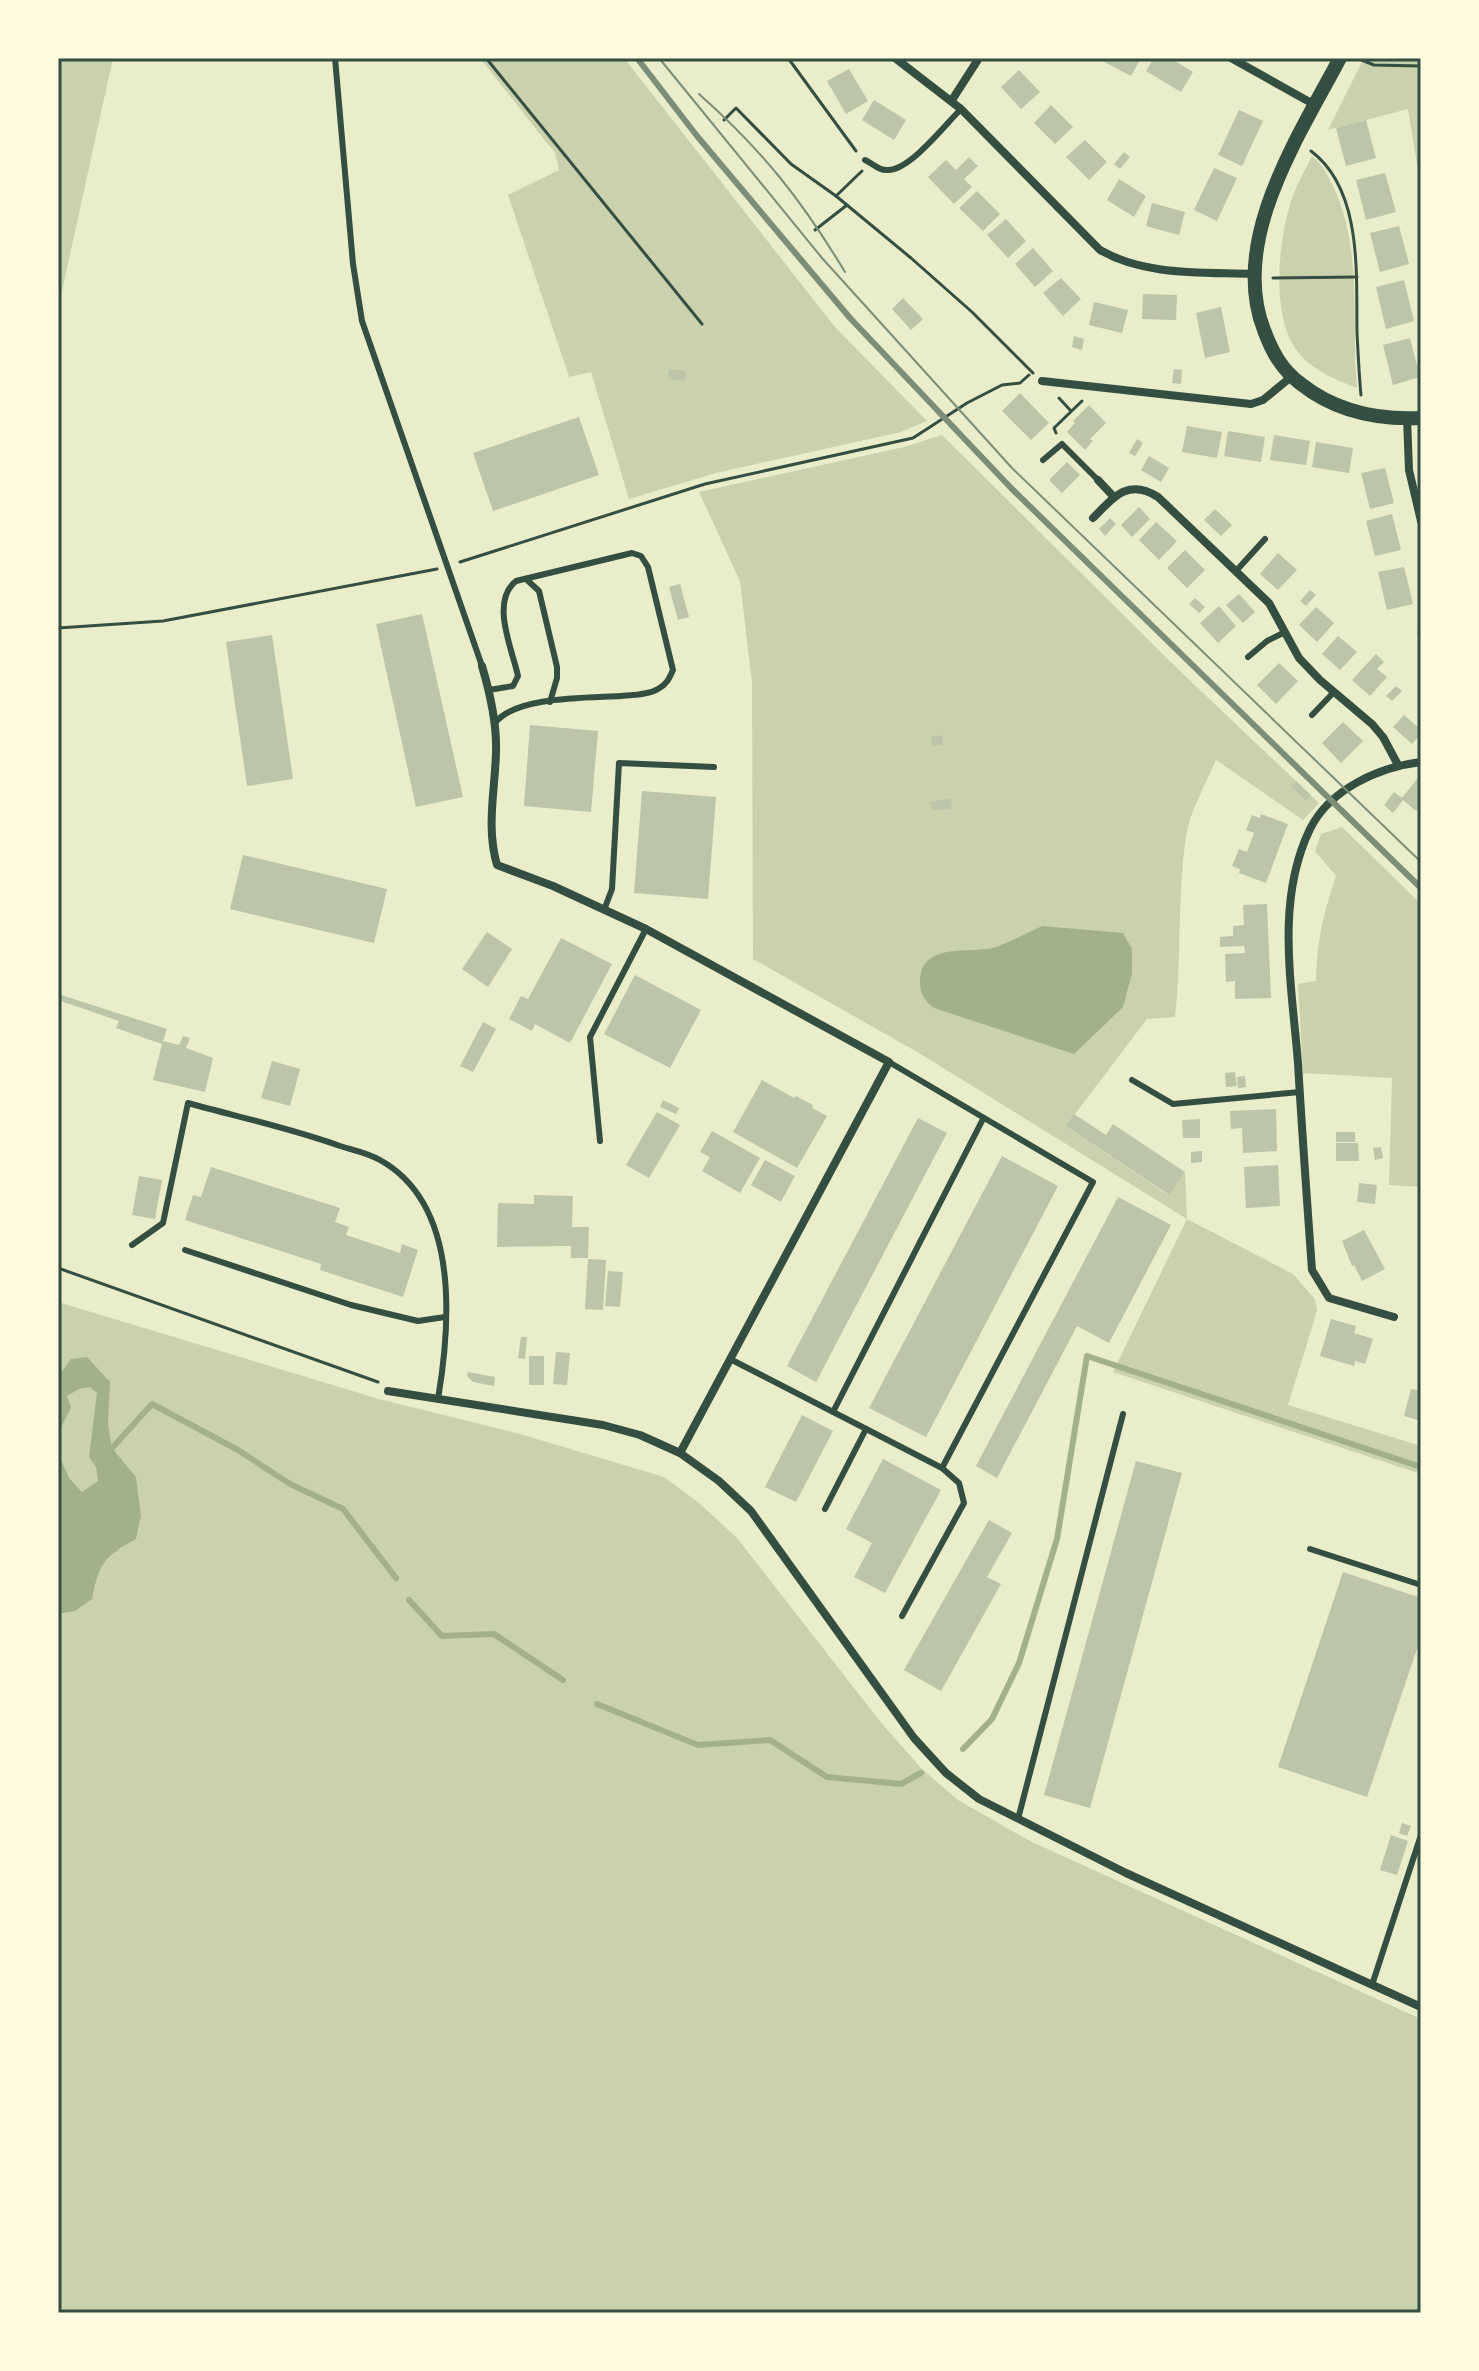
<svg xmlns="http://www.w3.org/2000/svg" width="1479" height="2371" viewBox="0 0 1479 2371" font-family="Roboto,sans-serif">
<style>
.green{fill:#cad2ad}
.water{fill:#a3b18a}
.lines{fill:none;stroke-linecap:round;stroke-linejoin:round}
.stream{stroke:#a3b18a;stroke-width:6}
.building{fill:#bcc5a7}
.path{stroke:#344e41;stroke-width:3}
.service{stroke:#344e41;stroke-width:6}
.minor{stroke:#344e41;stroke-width:8}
.tertiary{stroke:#344e41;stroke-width:14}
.tram{stroke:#7c8e77;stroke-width:2}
.rail{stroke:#7c8e77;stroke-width:6}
.neatline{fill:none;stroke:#344e41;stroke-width:3}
</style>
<rect width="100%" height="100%" fill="#e9edc9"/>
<g class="green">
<path d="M58 58H113L58 309Z"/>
<path d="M480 58H624L835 327 927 421 901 432 716 473 629 499 591 372 569 377 508 195 559 170 555 153Z"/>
<path d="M1364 58H1421V189L1408 109 1328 130Z"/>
<path d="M1312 156C1322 163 1328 176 1333 186 1363 249 1351 320 1357 388 1334 379 1309 369 1295 348 1270 310 1279 236 1293 195 1298 182 1306 169 1312 156Z"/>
<path d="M942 435 1181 672 1319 803 1303 820 1216 760C1206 784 1190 811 1186 836 1177 896 1182 957 1175 1017L1147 1019 1066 1126 1168 1195 1185 1172 1187 1219 1293 1274 1315 1299 1317 1311 1288 1405 1421 1446V1474L1113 1372 1187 1219 919 1053 753 959 752 683 740 581 699 492 904 447Z"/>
<path d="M1342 827 1421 904V1187L1389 1185 1392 1078 1303 1073 1298 984 1316 981C1316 943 1324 912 1336 876L1315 851 1321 834Z"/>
<path d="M58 1302 379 1399 520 1434 664 1477 699 1503 737 1538 883 1725 922 1769 958 1800 1030 1841 1421 2019V2313H58Z"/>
</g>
<g class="water">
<path d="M1042 926 1123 933 1132 949V974L1123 1007 1074 1054 934 1008C925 1002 920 993 920 982 920 940 972 955 996 947 1012 941 1027 933 1042 926Z"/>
<path d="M87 1357 110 1382 108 1424 112 1448 136 1477 141 1516 136 1539C104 1556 99 1564 92 1599L75 1611 58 1614V1453L69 1478 82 1492 98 1481 96 1467 89 1457 97 1393 90 1387 79 1389 67 1396 71 1408 58 1433V1377L71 1359Z"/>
</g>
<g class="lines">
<g class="stream">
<path d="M110 1455 112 1448 152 1404 238 1450 290 1484 343 1509 396 1578"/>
<path d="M409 1600 442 1636 494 1634 563 1680"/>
<path d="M597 1704 698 1745 770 1740 827 1777 901 1784 921 1773"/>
<path d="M963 1749 992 1719 1019 1663 1057 1539 1087 1356 1421 1467"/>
</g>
</g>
<g class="building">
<path d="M1097 58H1141L1131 76Z"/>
<path d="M1154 58H1170L1193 72 1181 92 1146 71Z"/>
<path d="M849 69 868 101 846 114 827 81Z"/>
<path d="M1019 70 1040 92 1021 109 1001 87Z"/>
<path d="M874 100 906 120 894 140 862 120Z"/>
<path d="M1051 105 1073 127 1055 144 1034 123Z"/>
<path d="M1239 110 1263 121 1242 166 1218 155Z"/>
<path d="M1366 120 1376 158 1346 166 1336 128Z"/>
<path d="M1085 140 1107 162 1089 180 1066 157Z"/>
<path d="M1124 152 1130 157 1120 169 1114 164Z"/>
<path d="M969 157 978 166 964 179 972 187 954 204 928 177 946 160 956 170Z"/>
<path d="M1214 168 1237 178 1217 221 1194 210Z"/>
<path d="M1385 173 1396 212 1366 220 1356 180Z"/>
<path d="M1119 179 1146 196 1134 217 1107 200Z"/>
<path d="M977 191 1000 214 983 231 959 208Z"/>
<path d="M1152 203 1185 212 1179 235 1146 226Z"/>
<path d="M1006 219 1026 241 1008 258 987 235Z"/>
<path d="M1399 226 1409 264 1380 272 1370 233Z"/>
<path d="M1033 248 1053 271 1035 287 1015 264Z"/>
<path d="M1061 278 1081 299 1063 316 1043 293Z"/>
<path d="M1404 280 1414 321 1386 329 1376 287Z"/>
<path d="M1143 294 1177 295 1176 320 1142 319Z"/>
<path d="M903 298 923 319 911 330 892 309Z"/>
<path d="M1094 302 1128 310 1122 333 1089 325Z"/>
<path d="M1221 307 1230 352 1205 358 1196 313Z"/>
<path d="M1074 336 1084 339 1082 350 1072 347Z"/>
<path d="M1410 338 1420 377 1393 385 1383 345Z"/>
<path d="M669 369 686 371 685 381 668 379Z"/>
<path d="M1174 369 1182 370 1181 384 1172 383Z"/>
<path d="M1020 393 1049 423 1031 440 1002 411Z"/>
<path d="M1089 405 1106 423 1090 439 1093 441 1085 450 1067 432 1075 423 1073 421Z"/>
<path d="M579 417 599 475 493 511 473 453Z"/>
<path d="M1187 426 1222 432 1217 458 1182 452Z"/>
<path d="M1228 431 1265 437 1261 462 1224 456Z"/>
<path d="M1274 435 1310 441 1306 465 1270 460Z"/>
<path d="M1137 439 1143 443 1135 456 1129 453Z"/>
<path d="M1316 442 1353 448 1349 473 1312 467Z"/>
<path d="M1149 456 1169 468 1161 482 1141 470Z"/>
<path d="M1067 462 1080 475 1062 493 1049 480Z"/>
<path d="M1385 468 1394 503 1370 509 1361 473Z"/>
<path d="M1139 507 1150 519 1132 537 1121 525Z"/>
<path d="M1215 509 1232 525 1221 536 1204 520Z"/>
<path d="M1392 514 1401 550 1375 556 1366 521Z"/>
<path d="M1110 518 1116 524 1105 536 1099 529Z"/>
<path d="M1156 522 1177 541 1159 560 1139 540Z"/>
<path d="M1185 550 1205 570 1187 588 1167 568Z"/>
<path d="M1278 553 1297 570 1278 590 1260 574Z"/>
<path d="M1404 567 1413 604 1387 610 1378 572Z"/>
<path d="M680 584 689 617 678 620 669 587Z"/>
<path d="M1310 590 1316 595 1306 606 1300 601Z"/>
<path d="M1239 594 1255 612 1243 623 1226 605Z"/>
<path d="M1195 598 1205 607 1199 613 1189 604Z"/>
<path d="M1219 606 1236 626 1218 643 1200 623Z"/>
<path d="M1316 607 1334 623 1317 642 1299 625Z"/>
<path d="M422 614 463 797 416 807 376 624Z"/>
<path d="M1419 615H1421V637H1417Z"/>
<path d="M272 635 293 779 247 786 226 642Z"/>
<path d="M1338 636 1357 652 1340 670 1322 654Z"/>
<path d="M1376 654 1384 662 1377 669 1387 677 1370 696 1352 680Z"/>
<path d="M1279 663 1298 681 1276 704 1257 685Z"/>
<path d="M1396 686 1402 691 1392 701 1386 696Z"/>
<path d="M1404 715 1421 730V734L1412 744 1393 727Z"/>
<path d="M1343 722 1363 741 1341 763 1322 743Z"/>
<path d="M530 725 598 731 591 812 524 806Z"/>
<path d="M942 735 943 745 932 746 931 737Z"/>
<path d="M1421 774V805L1416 811 1403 800 1393 813 1384 805 1394 792 1402 798Z"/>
<path d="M1296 781 1311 795 1306 801 1291 786Z"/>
<path d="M642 791 716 797 708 899 634 893Z"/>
<path d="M951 798 952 808 932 811 930 802Z"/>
<path d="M1261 814 1288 824 1266 883 1239 873 1240 869 1232 866 1239 849 1247 852 1250 844 1254 833 1246 830 1252 815 1260 818Z"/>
<path d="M243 855 387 889 374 943 230 909Z"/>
<path d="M1267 904 1271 998 1235 999V981L1226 982 1225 954 1245 953 1244 946 1220 947V937L1233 936V926L1244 925 1243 905Z"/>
<path d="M487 932 512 949 488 987 462 969Z"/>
<path d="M561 938 612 964 570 1043 535 1024 532 1031 509 1019 521 996 528 999Z"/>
<path d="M635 975 701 1010 670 1068 604 1034Z"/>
<path d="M58 994 167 1029 163 1041 179 1045 183 1036 190 1038 186 1048 213 1058 205 1092 153 1080 162 1044 116 1028 119 1021 58 1000Z"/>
<path d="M483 1022 496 1029 473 1072 460 1066Z"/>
<path d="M272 1061 300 1069 290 1106 261 1098Z"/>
<path d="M1235 1072 1237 1086 1226 1087 1225 1073Z"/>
<path d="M1245 1076 1246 1087 1238 1088 1237 1077Z"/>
<path d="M762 1080 794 1098 796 1096 813 1105 812 1108 827 1116 797 1168 733 1132Z"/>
<path d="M663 1100 679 1108 676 1114 660 1107Z"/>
<path d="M1276 1109 1277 1151 1243 1153 1242 1128 1231 1129 1230 1111Z"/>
<path d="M657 1112 680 1125 649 1178 626 1165Z"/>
<path d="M1074 1114 1106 1135 1113 1124 1185 1172 1169 1195 1066 1126Z"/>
<path d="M918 1118 947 1133 816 1382 787 1366Z"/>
<path d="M1200 1119V1138H1183L1182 1120Z"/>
<path d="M712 1131 760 1158 740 1193 702 1171 710 1157 700 1152Z"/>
<rect x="1336" y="1132" width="19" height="10"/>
<path d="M1336 1143H1358L1359 1161H1336Z"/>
<path d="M1381 1147 1383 1158 1375 1160 1373 1148Z"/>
<path d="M1202 1151V1162L1191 1163V1152Z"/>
<path d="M1002 1156 1058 1186 926 1437 869 1408Z"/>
<path d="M765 1160 795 1176 781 1202 751 1185Z"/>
<path d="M1278 1165 1280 1206 1246 1208 1244 1167Z"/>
<path d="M211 1167 340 1208 335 1222 349 1227 346 1235 400 1253 402 1244 418 1250 403 1297 320 1270 321 1264 185 1220 193 1195 201 1197Z"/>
<path d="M139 1176 162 1180 155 1219 132 1215Z"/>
<path d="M1359 1183 1377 1185 1375 1204 1357 1202Z"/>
<path d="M534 1195 573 1196 572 1227H589L588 1258H571V1246L497 1247 498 1203 534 1204Z"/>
<path d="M1118 1197 1171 1225 1109 1343 1077 1326 997 1478 976 1466Z"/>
<path d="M1364 1230 1385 1269 1362 1281 1354 1265 1352 1266 1342 1241Z"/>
<path d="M588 1259 606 1260 603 1310 585 1309Z"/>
<path d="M608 1271 623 1272 620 1307 605 1306Z"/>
<path d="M1331 1319 1356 1326 1354 1333 1373 1339 1365 1364 1355 1361 1354 1366 1320 1356Z"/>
<path d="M521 1337H527L525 1359 518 1358Z"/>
<path d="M556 1352 570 1353 567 1385 553 1384Z"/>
<rect x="529" y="1356" width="15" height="29"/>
<path d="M468 1372 495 1377 494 1386 473 1382 467 1376Z"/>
<path d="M1411 1389 1421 1391V1421L1404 1416Z"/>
<path d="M802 1415 833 1431 796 1502 765 1487Z"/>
<path d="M883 1459 941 1490 885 1593 854 1577 872 1543 846 1529Z"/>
<path d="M1136 1461 1182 1473 1090 1808 1044 1795Z"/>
<path d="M989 1520 1012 1533 987 1577 1001 1584 941 1691 904 1670Z"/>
<path d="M1343 1572 1421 1598V1637L1367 1797 1278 1767Z"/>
<path d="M1402 1823 1411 1826 1407 1836 1399 1833Z"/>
<path d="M1391 1835 1408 1841 1397 1875 1380 1870Z"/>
</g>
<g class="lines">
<g class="path">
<path d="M486 58 702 324"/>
<path d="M788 58 856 151"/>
<path d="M1357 58 1374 65 1421 66"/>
<path d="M724 120 736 108 791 164 836 196 911 258 972 312 1033 373"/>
<path d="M1311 151C1363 190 1356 275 1357 332 1358 353 1359 374 1361 395"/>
<path d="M836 196 862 171"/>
<path d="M815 230 847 205"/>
<path d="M1273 278 1357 277"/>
<path d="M1059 398 1071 411"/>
<path d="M1056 433 1054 428 1082 401"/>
<path d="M460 562 705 484 913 438 967 403 1002 385 1020 383 1029 375"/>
<path d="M58 628 163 621 437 569"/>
<path d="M58 1268 378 1382"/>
</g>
<g class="service">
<path d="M335 58 353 264 362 321 482 666"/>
<path d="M865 160C872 163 879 171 888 170 910 170 945 125 961 109"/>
<path d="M1043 460 1062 444 1098 480"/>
<path d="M1236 571 1265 539"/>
<path d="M526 579 539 591 557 667V678L550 702"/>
<path d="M1248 657 1267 641 1285 632"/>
<path d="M489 690 513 686 518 676C512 648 490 602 516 581L632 553 641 556 648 567 673 670C669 679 667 684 658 689 648 695 633 695 621 696 589 698 515 696 495 723"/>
<path d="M1312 715 1334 692"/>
<path d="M604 910 612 889 619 763 714 767"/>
<path d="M889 1062 1093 1182 942 1468"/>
<path d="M1132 1080 1173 1104 1300 1092"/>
<path d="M600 1141 590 1037 646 929"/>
<path d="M132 1245 163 1223 188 1103C238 1117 290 1128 340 1146 353 1150 368 1153 380 1160 459 1204 451 1322 438 1399"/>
<path d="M185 1250 351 1305 418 1321 445 1317"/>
<path d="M730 1359 942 1468 959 1483 964 1503 902 1616"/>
<path d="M833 1412 983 1119"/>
<path d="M825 1509 866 1429"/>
<path d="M1310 1549 1421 1585"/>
<path d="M1018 1819 1123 1414"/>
<path d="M1372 1985 1421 1835"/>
</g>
<g class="minor">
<path d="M895 58 961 109 1100 250C1145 276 1202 272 1252 274"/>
<path d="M1231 58 1315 105"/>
<path d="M952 100 979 58"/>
<path d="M1042 381 1251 404 1263 400 1291 377"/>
<path d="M1407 418 1409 470 1421 521"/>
<path d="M1098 480 1114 497"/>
<path d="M1093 518C1114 497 1128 478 1158 497L1269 603 1299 658 1320 680 1372 724 1383 737 1398 765"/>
<path d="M482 666C490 693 497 723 496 752 495 791 486 827 497 865L553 886 646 929 889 1062 680 1453"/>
<path d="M1394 1317 1329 1298 1312 1270C1307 1201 1302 1132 1298 1063 1292 986 1275 901 1310 829 1330 789 1379 767 1421 762"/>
<path d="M388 1391 603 1425 640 1435 680 1453 719 1481 751 1511 914 1738 946 1773 979 1799 1126 1873 1421 2007"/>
</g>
<path class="tertiary" d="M1340 58C1299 136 1229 240 1264 330 1272 352 1282 370 1301 384 1335 411 1378 420 1421 418"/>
<g class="tram">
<path d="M659 58 822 258 1012 468 1421 862"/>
<path d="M699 94C763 151 801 199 845 272"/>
</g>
<path class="rail" d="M637 58 697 136 850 318 1011 488 1421 888"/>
</g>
<rect width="1479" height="2371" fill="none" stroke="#fefae0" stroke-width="120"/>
<rect x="60" y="60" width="1359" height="2251" class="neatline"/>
</svg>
